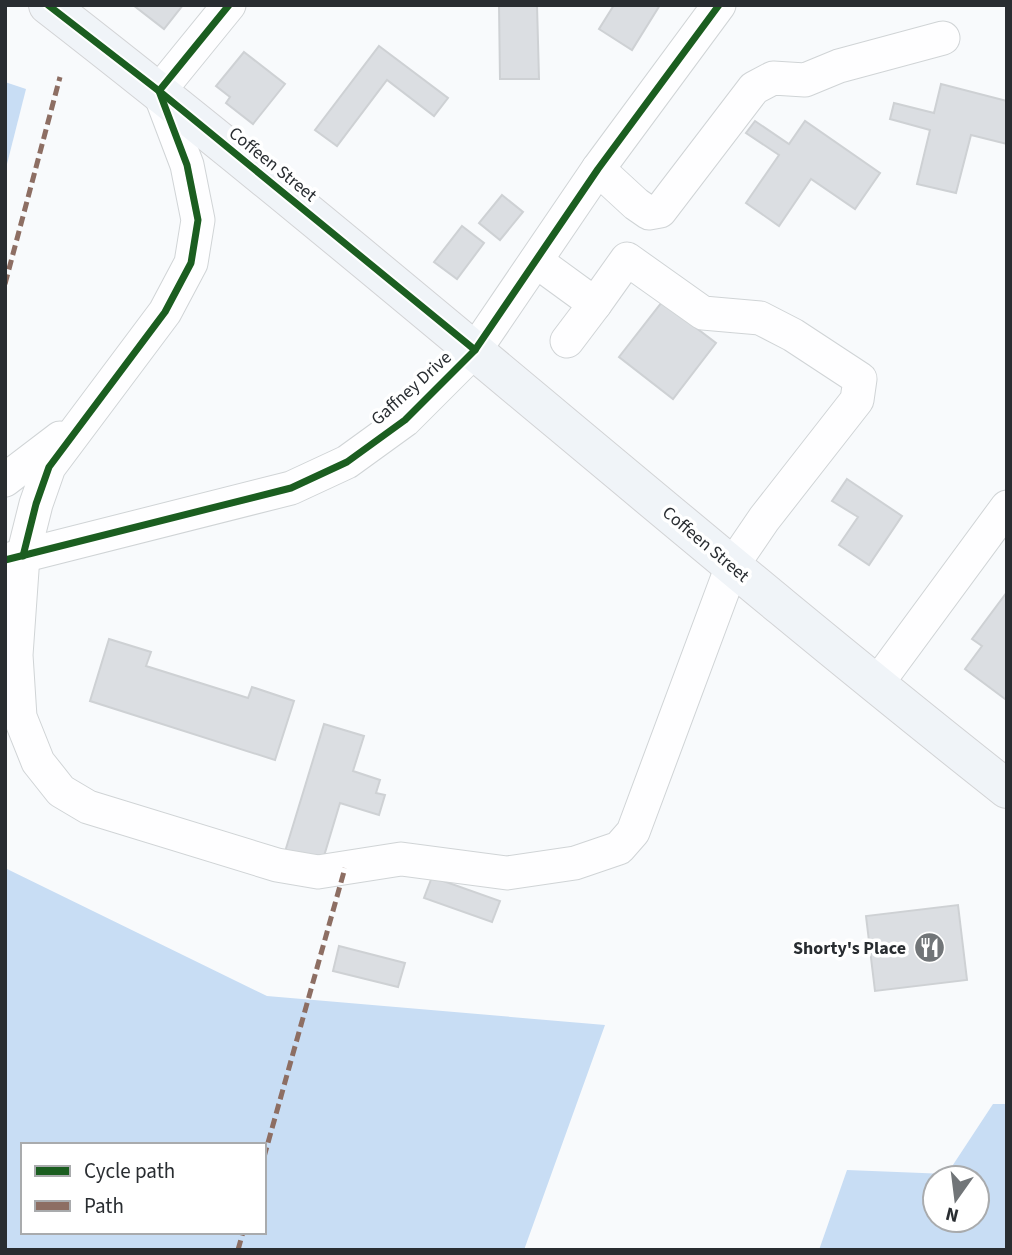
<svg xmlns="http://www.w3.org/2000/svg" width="1012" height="1255" viewBox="0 0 1012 1255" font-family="'Source Sans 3',sans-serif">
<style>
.forest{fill:#c8ddf4;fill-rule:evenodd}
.building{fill:#dbdee2;stroke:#ced1d4;stroke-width:2}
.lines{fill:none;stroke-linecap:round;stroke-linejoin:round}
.minor-casing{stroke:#d0d4d6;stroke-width:35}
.major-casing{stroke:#d2d3d5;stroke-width:40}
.minor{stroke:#fefeff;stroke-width:33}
.major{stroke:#f0f4f8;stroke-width:38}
.quiet{stroke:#8d6e63;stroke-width:5;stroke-dasharray:10 5;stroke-linecap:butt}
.cycleway-casing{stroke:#fff;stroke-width:11}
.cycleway{stroke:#1b5e20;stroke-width:7}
.labels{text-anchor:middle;stroke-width:7;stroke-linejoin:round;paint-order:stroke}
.street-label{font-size:18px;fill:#292d31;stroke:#fff}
.poi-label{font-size:18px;font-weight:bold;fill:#292d31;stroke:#fff;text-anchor:end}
</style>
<rect width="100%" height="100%" fill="#f8fafc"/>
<g class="forest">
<path d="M5 82 26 89 5 172Z"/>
<path d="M5 868 267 996 605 1025 524 1250H5ZM23 1145H264V1232H23Z"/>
<path d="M993 1104H1007V1250H819L847 1170 947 1174ZM935 1178H977V1220H935Z"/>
</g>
<g class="building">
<path d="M133 5H183L164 29Z"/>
<path d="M499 5H537L539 79H500Z"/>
<path d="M614 5H660L632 50 599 29Z"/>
<path d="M379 46 448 98 434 116 387 80 337 146 315 130Z"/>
<path d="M244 52 285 84 253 124 226 103 230 97 216 86Z"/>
<path d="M941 84 1007 101V144L971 135 956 193 917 184 930 130 890 119 894 103 934 113Z"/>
<path d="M755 121 789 144 805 121 880 173 855 209 811 179 779 226 746 203 779 155 746 133Z"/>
<path d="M502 195 523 212 500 240 479 223Z"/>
<path d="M462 226 484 243 457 279 434 262Z"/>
<path d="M662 302 716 343 673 399 619 357Z"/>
<path d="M847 479 902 516 869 565 839 545 858 517 832 501Z"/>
<path d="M1007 592V697L1005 699 965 669 982 646 972 639Z"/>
<path d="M109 639 151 652 146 666 248 698 252 687 294 701 275 760 90 701Z"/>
<path d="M324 724 364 736 353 771 380 780 376 793 385 795 379 815 340 803 321 866 284 855Z"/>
<path d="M432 877 500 901 492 922 424 898Z"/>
<path d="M958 905 967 980 875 991 866 916Z"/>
<path d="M339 946 405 963 398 987 333 971Z"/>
</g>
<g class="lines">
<defs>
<g id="minor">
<path d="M229 5 159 91 187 165 198 220 191 263 165 312 49 467 36 504 23 556 16 655 20 717 38 762 61 791 88 807 277 865 318 872 401 859 507 873 575 863 619 848 633 832 732 566 764 519 857 400 860 379 793 335 760 318 703 313 627 259 595 304 536 261"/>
<path d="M598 169 636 204 649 213 660 211 754 88 773 78 805 80 839 66 943 38"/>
<path d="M567 341 595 304"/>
<path d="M5 480 60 438"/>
<path d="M6 560 291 488 347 462 405 420 475 350 598 169 719 5"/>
<path d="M876 685 1007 507"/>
</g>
<path id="major" d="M48 5C374 258 683 533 1007 789"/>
</defs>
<use href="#minor" class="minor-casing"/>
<use href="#major" class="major-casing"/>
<use href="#minor" class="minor"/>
<use href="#major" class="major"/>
<g class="quiet">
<path d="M5 284 60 77"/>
<path d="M264 1157 345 868"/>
<path d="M238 1250 243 1232"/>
</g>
<defs>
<g id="cycleway">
<path d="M48 5 159 91 475 350"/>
<path d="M23 556 36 504 49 467 165 312 191 263 198 220 187 165 159 91 229 5"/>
<path d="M5 560 291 488 347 462 405 420 475 350 598 169 719 5"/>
</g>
</defs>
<use href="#cycleway" class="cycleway-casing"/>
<use href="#cycleway" class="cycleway"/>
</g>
<defs>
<symbol id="restaurant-disc" viewBox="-11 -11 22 22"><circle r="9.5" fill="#717578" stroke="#fff"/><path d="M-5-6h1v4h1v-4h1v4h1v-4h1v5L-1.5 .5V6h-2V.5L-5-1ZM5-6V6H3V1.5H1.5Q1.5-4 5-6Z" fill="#fff"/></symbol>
</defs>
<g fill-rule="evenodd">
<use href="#restaurant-disc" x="912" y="930" width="35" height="35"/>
</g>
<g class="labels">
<g class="street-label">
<text transform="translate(273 164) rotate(39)" y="6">Coffeen Street</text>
<text transform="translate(411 388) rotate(-42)" y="6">Gaffney Drive</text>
<text transform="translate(706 544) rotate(40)" y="6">Coffeen Street</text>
</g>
<g class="poi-label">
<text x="906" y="954">Shorty's Place</text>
</g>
</g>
<rect width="1012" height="1255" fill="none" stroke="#292d31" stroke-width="14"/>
<rect x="21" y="1143" width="245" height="91" fill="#ffffff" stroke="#a9abad" stroke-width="2"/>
<rect x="35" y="1166" width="35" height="10" fill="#1b5e20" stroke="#a9abad" stroke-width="2"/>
<text x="84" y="1178" font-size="21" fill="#292d31">Cycle path</text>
<rect x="35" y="1201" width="35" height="10" fill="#8d6e63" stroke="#a9abad" stroke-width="2"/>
<text x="84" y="1213" font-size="21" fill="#292d31">Path</text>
<g transform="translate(956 1199) rotate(194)"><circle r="33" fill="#ffffff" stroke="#a9abad" stroke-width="2"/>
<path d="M0-5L12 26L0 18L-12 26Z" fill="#717578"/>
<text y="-10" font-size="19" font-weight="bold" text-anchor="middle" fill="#292d31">N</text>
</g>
</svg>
